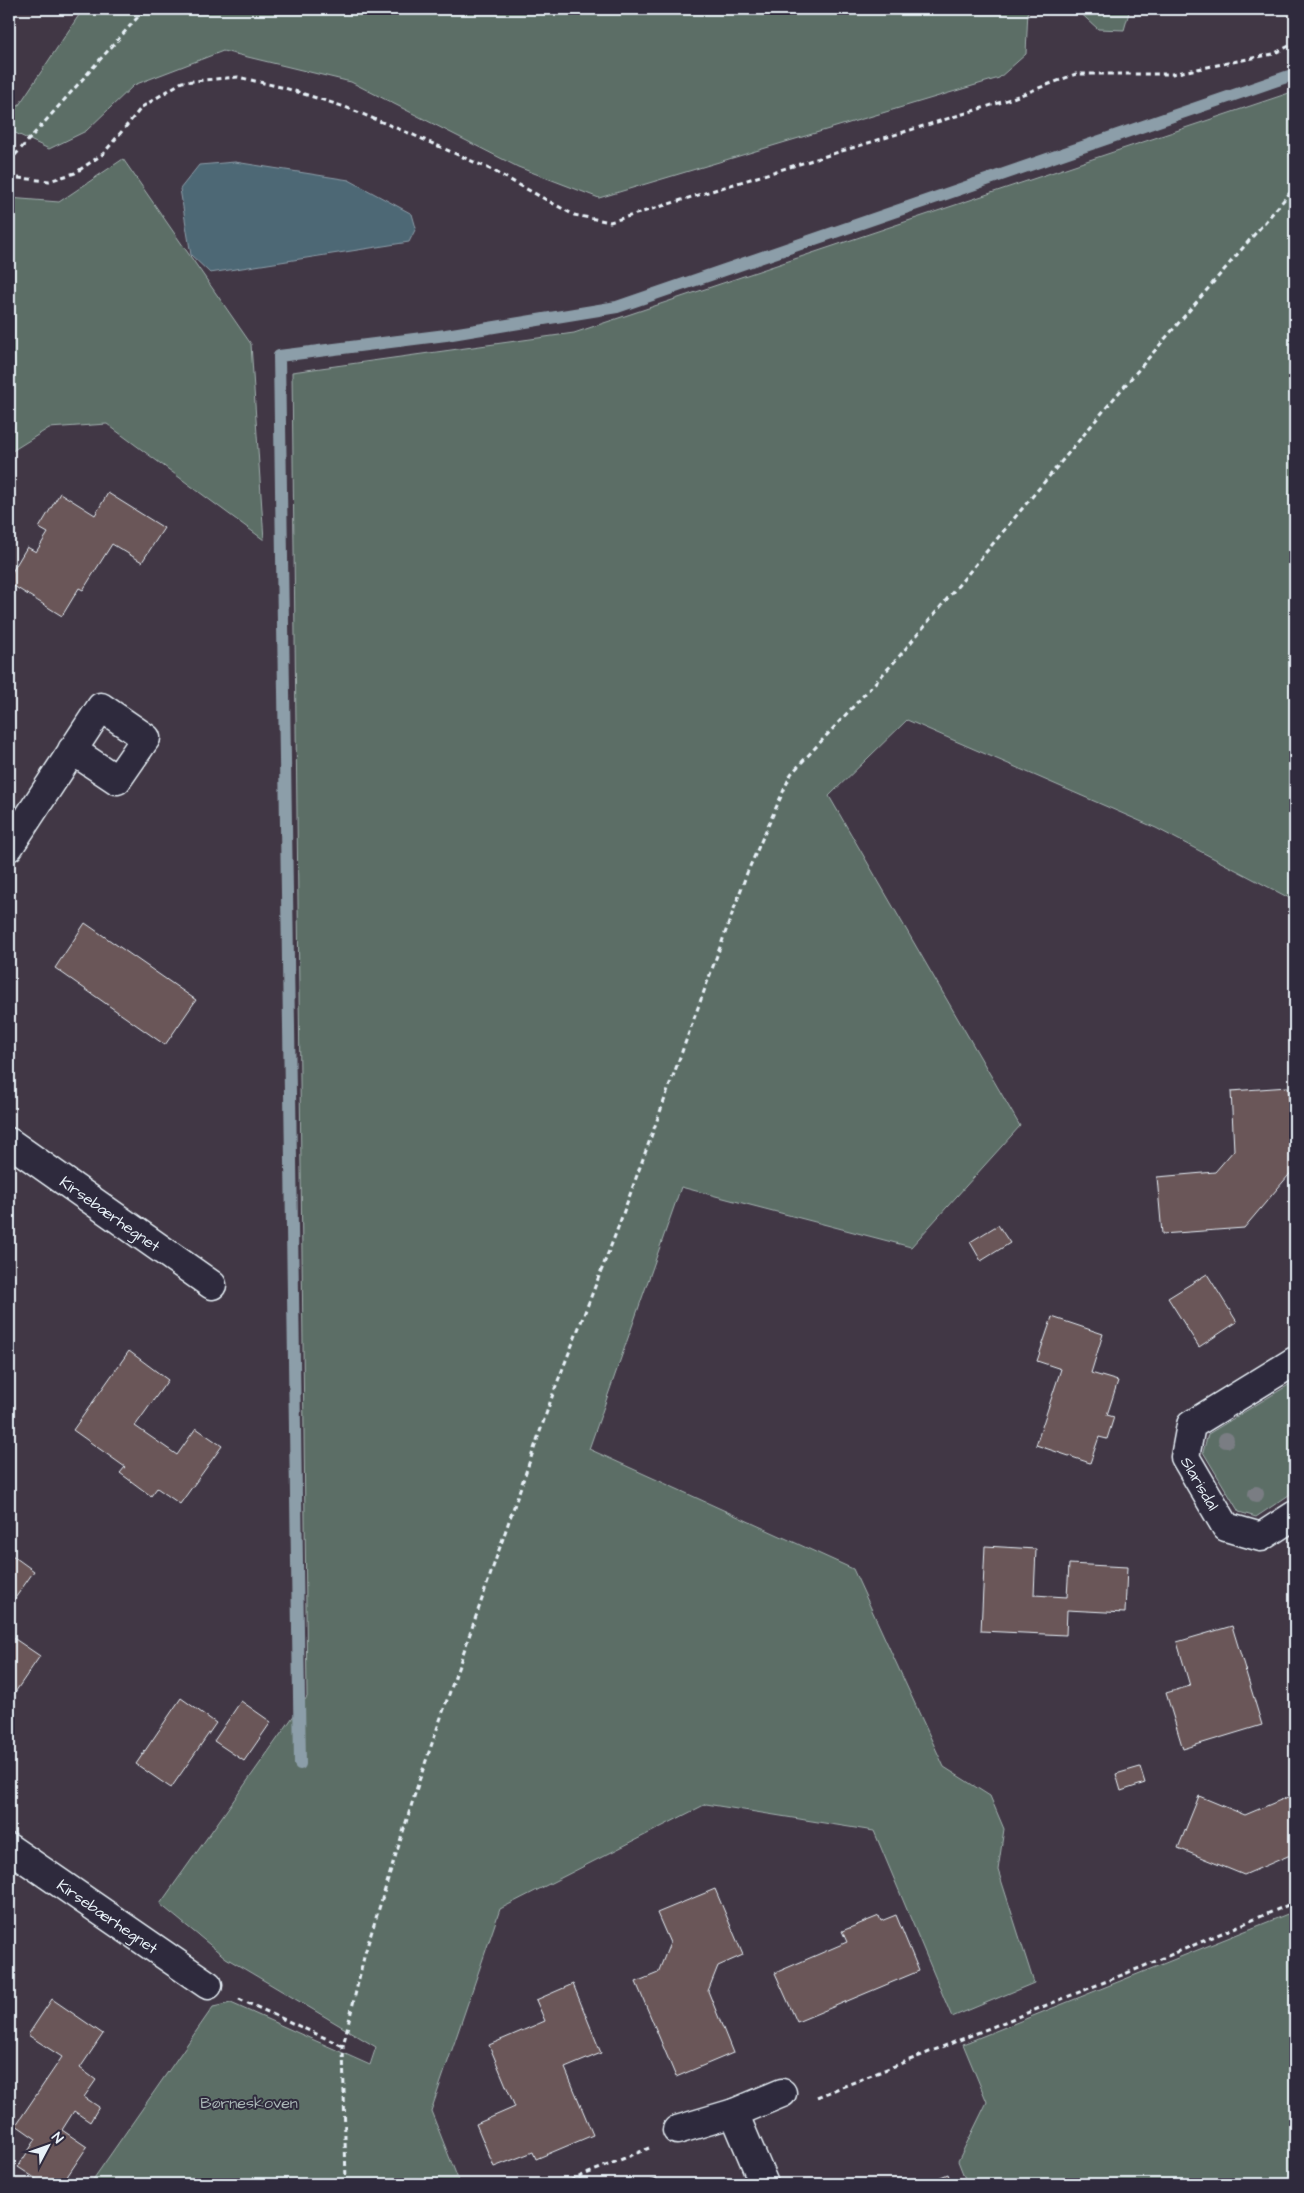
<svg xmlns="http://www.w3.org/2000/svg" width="1304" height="2193" viewBox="0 0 1304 2193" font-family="'Architects Daughter',sans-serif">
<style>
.green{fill:#5b6e66;stroke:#a2b0af}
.water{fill:#4e6775;stroke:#8c9ea9}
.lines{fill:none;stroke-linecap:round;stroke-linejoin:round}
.stream{stroke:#8c9ea9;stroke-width:12}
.building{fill:#6a5658;stroke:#e8f1f8}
.street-casing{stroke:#e8f1f8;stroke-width:31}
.path{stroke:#e8f1f8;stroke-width:3;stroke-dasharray:5 4;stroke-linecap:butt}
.street{stroke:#2f2a3d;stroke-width:28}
.tree{fill:#7a7d83}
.labels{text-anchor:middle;stroke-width:4;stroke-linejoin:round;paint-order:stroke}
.street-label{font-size:16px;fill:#e8f1f8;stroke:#2f2a3d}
.park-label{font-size:16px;fill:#a9b6b6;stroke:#2f2a3d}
</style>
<rect width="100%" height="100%" fill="#413745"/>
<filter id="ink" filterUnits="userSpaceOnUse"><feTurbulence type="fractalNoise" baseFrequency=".02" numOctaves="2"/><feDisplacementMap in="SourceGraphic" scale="10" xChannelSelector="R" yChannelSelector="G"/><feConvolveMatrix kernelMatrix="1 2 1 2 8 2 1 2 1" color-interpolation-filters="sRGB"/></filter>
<g filter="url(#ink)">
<g class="green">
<path d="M83 9H1028L1026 54 999 78 599 198 518 167 351 82 223 51 134 85 86 131 49 149 9 130V120Z"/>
<path d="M1076 9H1130L1124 30 1098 29Z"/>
<path d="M1295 91V901L1156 828 907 720 829 796 1020 1126 911 1247 681 1187 589 1449 853 1569 944 1767 990 1796 1004 1829 998 1870 1034 1983 952 2017 874 1831 706 1804 500 1909 431 2111 460 2184H90L213 2007 231 2003 370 2065 376 2047 226 1958 160 1904 307 1697 292 372 574 333Z"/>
<path d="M123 159 251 344 264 540 107 424 49 428 9 453V198L59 202Z"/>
<path d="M1295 1381V1491L1256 1517 1239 1512 1203 1452 1208 1434Z"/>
<path d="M1295 1911V2184H967L958 2161 987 2102 963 2044Z"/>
</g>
<path class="water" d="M235 162 349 180 412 214 416 228 409 242 210 273 191 255 180 189 199 165Z"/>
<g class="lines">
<path class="stream" d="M300 1764 279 356 446 335 617 307 1295 74"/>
</g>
<g class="building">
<path d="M60 493 95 515 108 493 164 528 142 562 112 544 83 590 79 588 62 616 9 583V577L27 547 36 552 48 533 39 528Z"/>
<path d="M85 923 196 1000 165 1045 55 968Z"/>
<path d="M1288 1087 1294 1169 1244 1228 1162 1234 1157 1177 1215 1172 1234 1150 1231 1091Z"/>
<path d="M998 1225 1010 1243 981 1261 970 1242Z"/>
<path d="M1207 1274 1237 1322 1199 1347 1168 1298Z"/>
<path d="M1052 1317 1103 1334 1091 1373 1118 1381 1107 1415 1114 1417 1107 1439 1099 1437 1090 1463 1036 1445 1061 1369 1037 1361Z"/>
<path d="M129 1351 168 1380 135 1426 177 1455 196 1428 222 1446 180 1504 157 1488 151 1496 120 1473 125 1467 73 1430Z"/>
<path d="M985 1546 1036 1549 1034 1595 1067 1597 1069 1564 1127 1567 1125 1613 1067 1610 1066 1635 981 1631Z"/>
<path d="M9 1553 34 1571 9 1607Z"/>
<path d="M1232 1626 1262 1725 1183 1749 1166 1693 1190 1686 1177 1642Z"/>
<path d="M9 1635 40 1656 9 1701Z"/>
<path d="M181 1698 216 1723 171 1788 136 1764Z"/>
<path d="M241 1701 271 1722 244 1761 214 1741Z"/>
<path d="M1140 1767 1145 1783 1121 1791 1116 1774Z"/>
<path d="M1295 1794V1853L1244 1875 1178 1848 1199 1796 1245 1815Z"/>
<path d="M715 1889 743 1955 718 1966 708 1991 733 2053 676 2077 636 1982 658 1973 670 1943 657 1913Z"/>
<path d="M896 1915 919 1971 797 2022 775 1973 847 1942 842 1931 879 1916 881 1921Z"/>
<path d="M573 1984 601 2053 565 2068 593 2135 536 2159 533 2152 494 2167 476 2124 515 2107 489 2045 545 2021 536 2000Z"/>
<path d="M52 1999 103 2034 80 2068 96 2080 84 2097 99 2107 90 2122 74 2111 62 2130 87 2147 62 2184H44L18 2167 36 2139 16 2125 62 2057 28 2035Z"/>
<path d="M948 2174 952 2184H923Z"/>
<path d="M657 2179 659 2184H643Z"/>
</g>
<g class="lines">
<defs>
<g id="street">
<path d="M9 847 101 707 146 738 117 780 72 750"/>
<path id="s1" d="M9 1142 212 1285"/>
<path id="s2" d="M1295 1361 1191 1425 1185 1457 1226 1527 1261 1537 1295 1515"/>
<path id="s3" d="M9 1848 208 1985"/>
<path d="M734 2113 764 2184"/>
<path d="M677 2130 734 2113 782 2093"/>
</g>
</defs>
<use href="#street" class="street-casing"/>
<g class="path">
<path d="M9 162 145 9"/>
<path d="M9 177 49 181 75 173 103 154 142 107 182 82 238 77 285 88 345 107 411 134 492 170 574 215 610 222 1002 102 1076 74H1172L1273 54 1295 43"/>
<path d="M239 1999 343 2046"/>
<path d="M817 2097 1142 1967 1295 1902"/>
<path d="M346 2184 343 2046 365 1953 419 1781 554 1391 616 1233 747 873 791 774 897 659 1116 396 1295 187"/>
<path d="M562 2184 649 2148"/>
</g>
<use href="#street" class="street"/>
</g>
<g class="tree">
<circle cx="1226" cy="1440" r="8"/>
<circle cx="1256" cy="1494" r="8"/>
</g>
</g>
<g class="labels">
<g class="street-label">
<text dy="6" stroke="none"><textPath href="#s1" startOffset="124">Kirsebærhegnet</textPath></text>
<text dy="6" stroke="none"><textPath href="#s2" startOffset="185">Slarisdal</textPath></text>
<text dy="6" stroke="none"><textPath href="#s3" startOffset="120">Kirsebærhegnet</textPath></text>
</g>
<g class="park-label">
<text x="249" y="2108">Børneskoven</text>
</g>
</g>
<rect width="1304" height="2193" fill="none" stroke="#2f2a3d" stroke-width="30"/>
<rect x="15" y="15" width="1274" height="2163" fill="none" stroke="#e8f1f8" stroke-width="2" filter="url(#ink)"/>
<g transform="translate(48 2146) rotate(49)" stroke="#2f2a3d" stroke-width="4" paint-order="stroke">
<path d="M0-4L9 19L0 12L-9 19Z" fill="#e8f1f8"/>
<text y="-8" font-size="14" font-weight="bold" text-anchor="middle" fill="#e8f1f8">N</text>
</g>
</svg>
